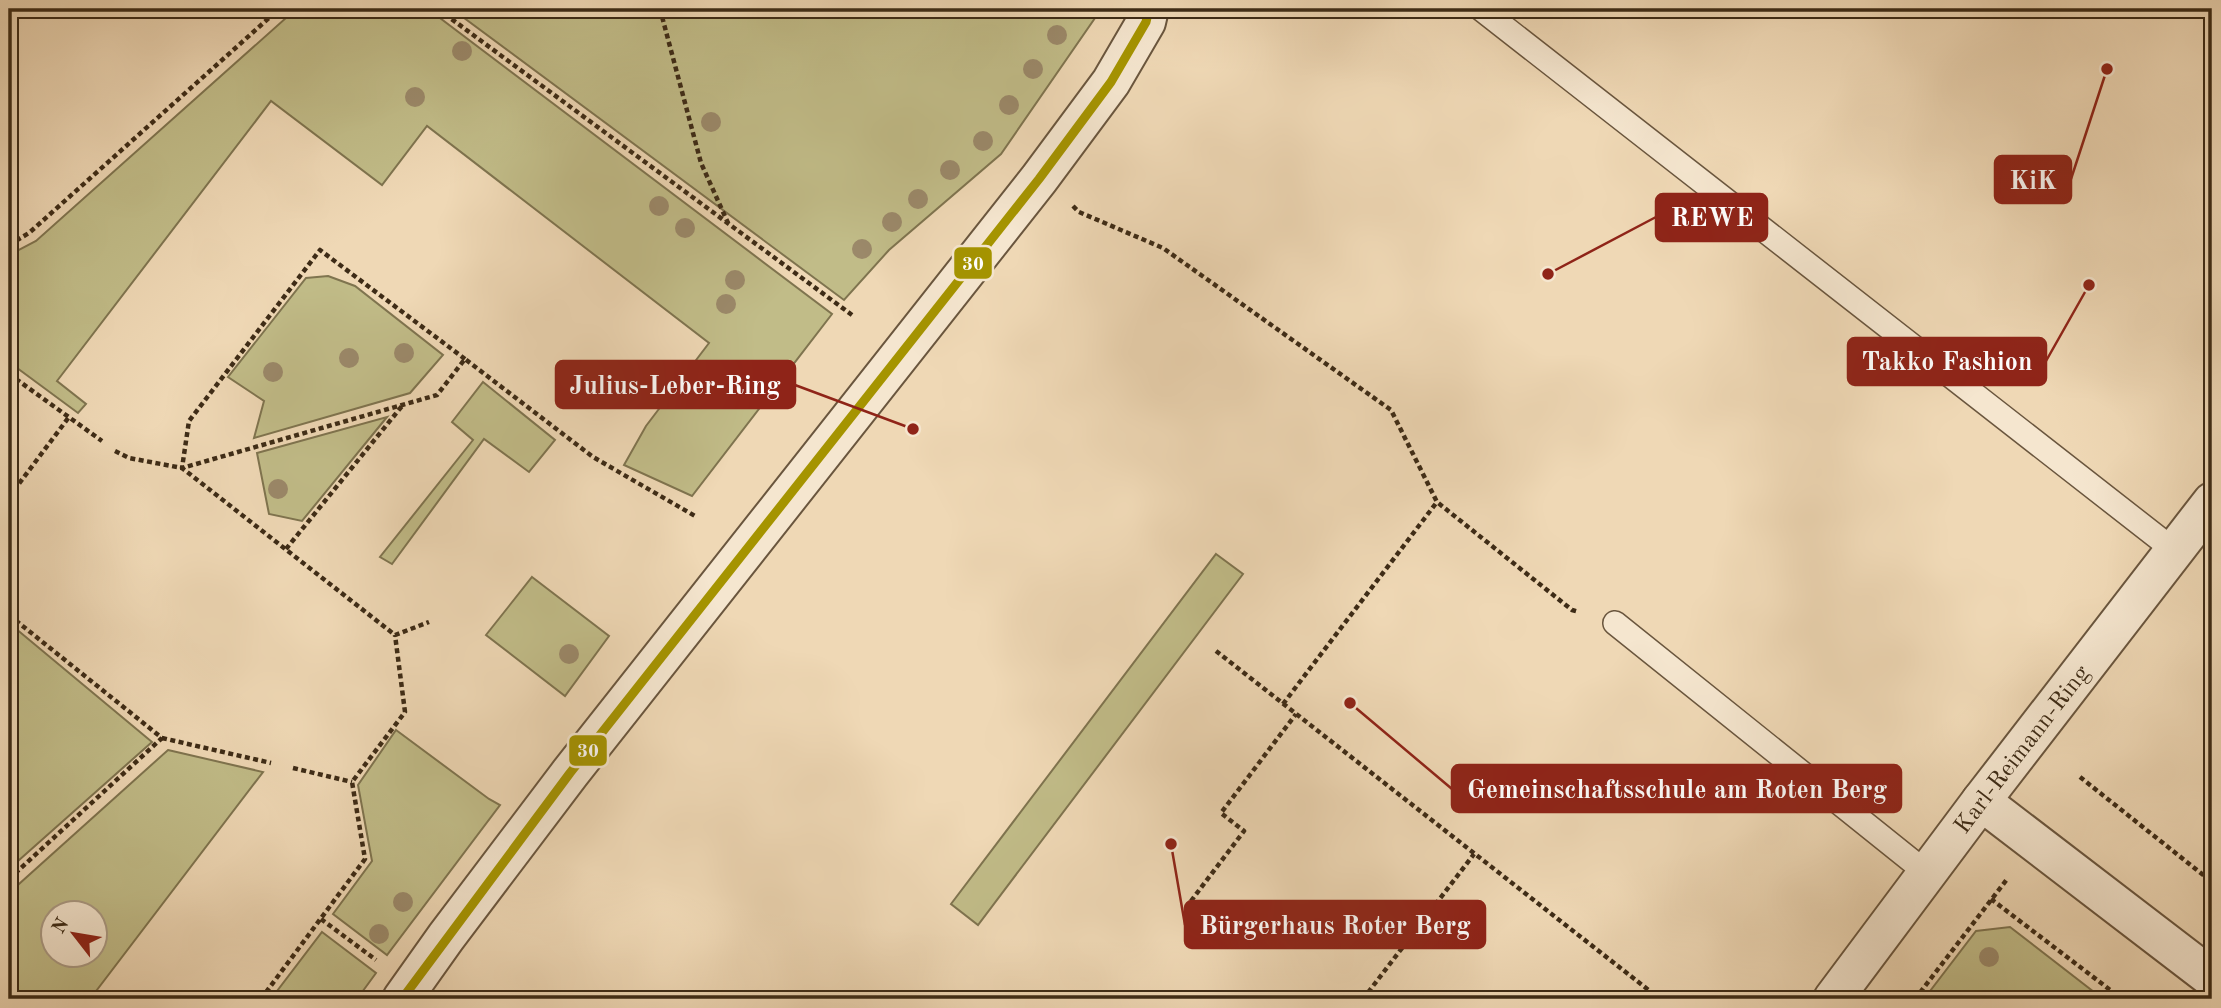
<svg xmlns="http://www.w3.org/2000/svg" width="2221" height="1008" viewBox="0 0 2221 1008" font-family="'Old Standard TT',serif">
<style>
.green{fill:#c1bc88;stroke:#7f744f;stroke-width:2;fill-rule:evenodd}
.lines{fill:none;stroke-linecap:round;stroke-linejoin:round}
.service-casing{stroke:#6a563e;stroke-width:26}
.minor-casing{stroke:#6a563e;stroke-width:42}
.path{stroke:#3d2b16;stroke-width:4.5;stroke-dasharray:5 3.5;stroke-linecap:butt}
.service{stroke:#f5e6cf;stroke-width:23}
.minor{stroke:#f5e6cf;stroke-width:38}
.bus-1-casing{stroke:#f5e6cf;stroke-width:14}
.bus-1{stroke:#a59400;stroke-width:9}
.tree{fill:#9b896a}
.labels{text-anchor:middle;stroke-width:7;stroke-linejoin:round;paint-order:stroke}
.street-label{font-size:24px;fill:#3d2b16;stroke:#f5e6cf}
.leader{fill:none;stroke:#8f2418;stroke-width:2.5}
.callout-dot{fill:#8f2418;stroke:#f5e6cf;stroke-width:2.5}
.callout{fill:#8f2418;stroke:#8f2418;stroke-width:2.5}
.callout-label{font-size:26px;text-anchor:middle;font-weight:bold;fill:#fff}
.line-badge{stroke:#f5e6cf;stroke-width:2.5}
.badge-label{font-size:19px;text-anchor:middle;font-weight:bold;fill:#fff}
</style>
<rect width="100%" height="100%" fill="#efd8b5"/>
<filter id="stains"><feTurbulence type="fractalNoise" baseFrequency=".00286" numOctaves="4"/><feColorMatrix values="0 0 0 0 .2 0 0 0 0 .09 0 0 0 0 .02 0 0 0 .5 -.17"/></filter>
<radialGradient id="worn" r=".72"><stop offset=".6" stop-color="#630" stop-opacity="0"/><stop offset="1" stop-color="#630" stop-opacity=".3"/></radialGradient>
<g class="green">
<path d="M296 9H428L832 314 692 496 624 465 646 426 709 343 427 126 382 185 271 101 57 381 86 404 78 413 9 362V255L36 241Z"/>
<path d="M452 9H1099L1095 18 1001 154 889 250 844 300Z"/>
<path d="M328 276 355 286 443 355 410 393 254 438 264 401 228 377 306 278Z"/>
<path d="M483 382 555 440 529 472 484 439 392 564 380 557 473 440 452 422Z"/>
<path d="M387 417 302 521 269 514 257 453Z"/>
<path d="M1216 554 1243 574 978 925 951 904Z"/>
<path d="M532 577 609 636 565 696 486 635Z"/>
<path d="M9 623 152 742 9 869Z"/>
<path d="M396 730 489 799 500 805 387 955 333 914 372 861 358 785Z"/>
<path d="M168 750 263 772 90 999H9V893ZM52 914H94V956H52Z"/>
<path d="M2010 927 2103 999H1924L1976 931Z"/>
<path d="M322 932 376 973 357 999H271Z"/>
</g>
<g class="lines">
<defs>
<g id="service">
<path d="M1481 9 2175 551"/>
<path d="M1615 623 1928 874"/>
</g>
<g id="minor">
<path d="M1981 801 2212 978"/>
<path d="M402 999 446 937 570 773 1039 179 1111 82 1146 22 1149 9"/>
<path id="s1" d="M1833 999 1981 801 2212 502"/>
</g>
</defs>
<use href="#service" class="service-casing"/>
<use href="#minor" class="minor-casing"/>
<g class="path">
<path d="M438 9 852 315"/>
<path d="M660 9 701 163 728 223"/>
<path d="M1073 206 1079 212 1163 248 1391 410 1437 502 1572 610 1579 612"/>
<path d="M9 245 29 233 279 9"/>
<path d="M465 359 320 250 189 421 182 468 437 395 465 359 593 457 695 516"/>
<path d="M9 374 102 441"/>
<path d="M115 451 129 458 182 468 395 635 429 622"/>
<path d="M9 497 69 417"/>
<path d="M286 549 402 406"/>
<path d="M9 615 162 738 9 879"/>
<path d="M1216 651 1660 999"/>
<path d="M1283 704 1437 502"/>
<path d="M162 738 271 763"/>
<path d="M293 768 352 782"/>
<path d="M2080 777 2212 882"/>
<path d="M1991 899 2122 999"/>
<path d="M1191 901 1244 831 1221 813 1296 714"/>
<path d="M321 919 376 960"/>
<path d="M261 999 365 859 352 782 405 712 395 635"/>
<path d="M1363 999 1474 854"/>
<path d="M1915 999 2008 878"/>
</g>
<use href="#service" class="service"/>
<use href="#minor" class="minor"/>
<defs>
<path id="bus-1" d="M402 999 570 773 1039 179 1111 82 1146 22 1149 9"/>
</defs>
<use href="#bus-1" class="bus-1-casing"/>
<use href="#bus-1" class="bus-1"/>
</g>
<g class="tree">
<circle cx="1057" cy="35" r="10"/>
<circle cx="462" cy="51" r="10"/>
<circle cx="1033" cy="69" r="10"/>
<circle cx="415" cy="97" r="10"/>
<circle cx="1009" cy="105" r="10"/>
<circle cx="711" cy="122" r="10"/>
<circle cx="983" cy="141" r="10"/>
<circle cx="950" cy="170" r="10"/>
<circle cx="918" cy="199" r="10"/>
<circle cx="659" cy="206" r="10"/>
<circle cx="892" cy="222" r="10"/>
<circle cx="685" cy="228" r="10"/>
<circle cx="862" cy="249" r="10"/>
<circle cx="735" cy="280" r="10"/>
<circle cx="726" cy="304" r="10"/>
<circle cx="404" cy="353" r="10"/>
<circle cx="349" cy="358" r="10"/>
<circle cx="273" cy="372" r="10"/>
<circle cx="278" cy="489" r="10"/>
<circle cx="569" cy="654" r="10"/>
<circle cx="403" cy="902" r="10"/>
<circle cx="379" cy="934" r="10"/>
<circle cx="1989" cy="957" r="10"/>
</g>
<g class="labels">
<g class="street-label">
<text dy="8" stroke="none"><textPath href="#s1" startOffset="313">Karl-Reimann-Ring</textPath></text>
</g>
</g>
<path class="leader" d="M2107 69L2071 179M1548 274L1656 217M2089 285L2046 361M913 429L795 385M1350 703L1452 789M1171 844L1185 925"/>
<g class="callout-dot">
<circle cx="2107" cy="69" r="7"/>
<circle cx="1548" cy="274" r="7"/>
<circle cx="2089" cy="285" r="7"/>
<circle cx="913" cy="429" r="7"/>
<circle cx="1350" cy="703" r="7"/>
<circle cx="1171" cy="844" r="7"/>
</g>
<g class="callout">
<rect x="1995" y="156" width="76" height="47" rx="7"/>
<rect x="1656" y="194" width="111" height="47" rx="7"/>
<rect x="1848" y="338" width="198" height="47" rx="7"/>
<rect x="556" y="361" width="239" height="47" rx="7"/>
<rect x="1452" y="765" width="449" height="47" rx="7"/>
<rect x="1185" y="901" width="300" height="47" rx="7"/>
</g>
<g class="callout-label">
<text x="2033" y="189">KiK</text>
<text x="1712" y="226">REWE</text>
<text x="1947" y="370">Takko Fashion</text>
<text x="675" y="394">Julius-Leber-Ring</text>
<text x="1677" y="798">Gemeinschaftsschule am Roten Berg</text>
<text x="1335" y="934">Bürgerhaus Roter Berg</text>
</g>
<g class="line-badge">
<rect x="953" y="246" width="40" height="34" rx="7" fill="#a59400"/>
<rect x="568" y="734" width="40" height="33" rx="7" fill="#a59400"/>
</g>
<g class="badge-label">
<text x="973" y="270">30</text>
<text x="588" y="757">30</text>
</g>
<rect width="2221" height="1008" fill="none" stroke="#efd8b5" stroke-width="35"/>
<rect x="10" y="10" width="2200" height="987" fill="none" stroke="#3d2b16" stroke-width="3.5"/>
<rect x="18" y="18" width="2186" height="973" fill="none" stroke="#3d2b16" stroke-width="2"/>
<g transform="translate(74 934) rotate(301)"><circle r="33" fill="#f5e6cf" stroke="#ab9b85" stroke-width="2"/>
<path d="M0-5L12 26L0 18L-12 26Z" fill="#8f2418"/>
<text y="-10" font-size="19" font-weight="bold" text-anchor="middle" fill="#3d2b16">N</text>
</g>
<rect width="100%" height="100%" filter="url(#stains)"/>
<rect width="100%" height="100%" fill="url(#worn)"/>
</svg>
